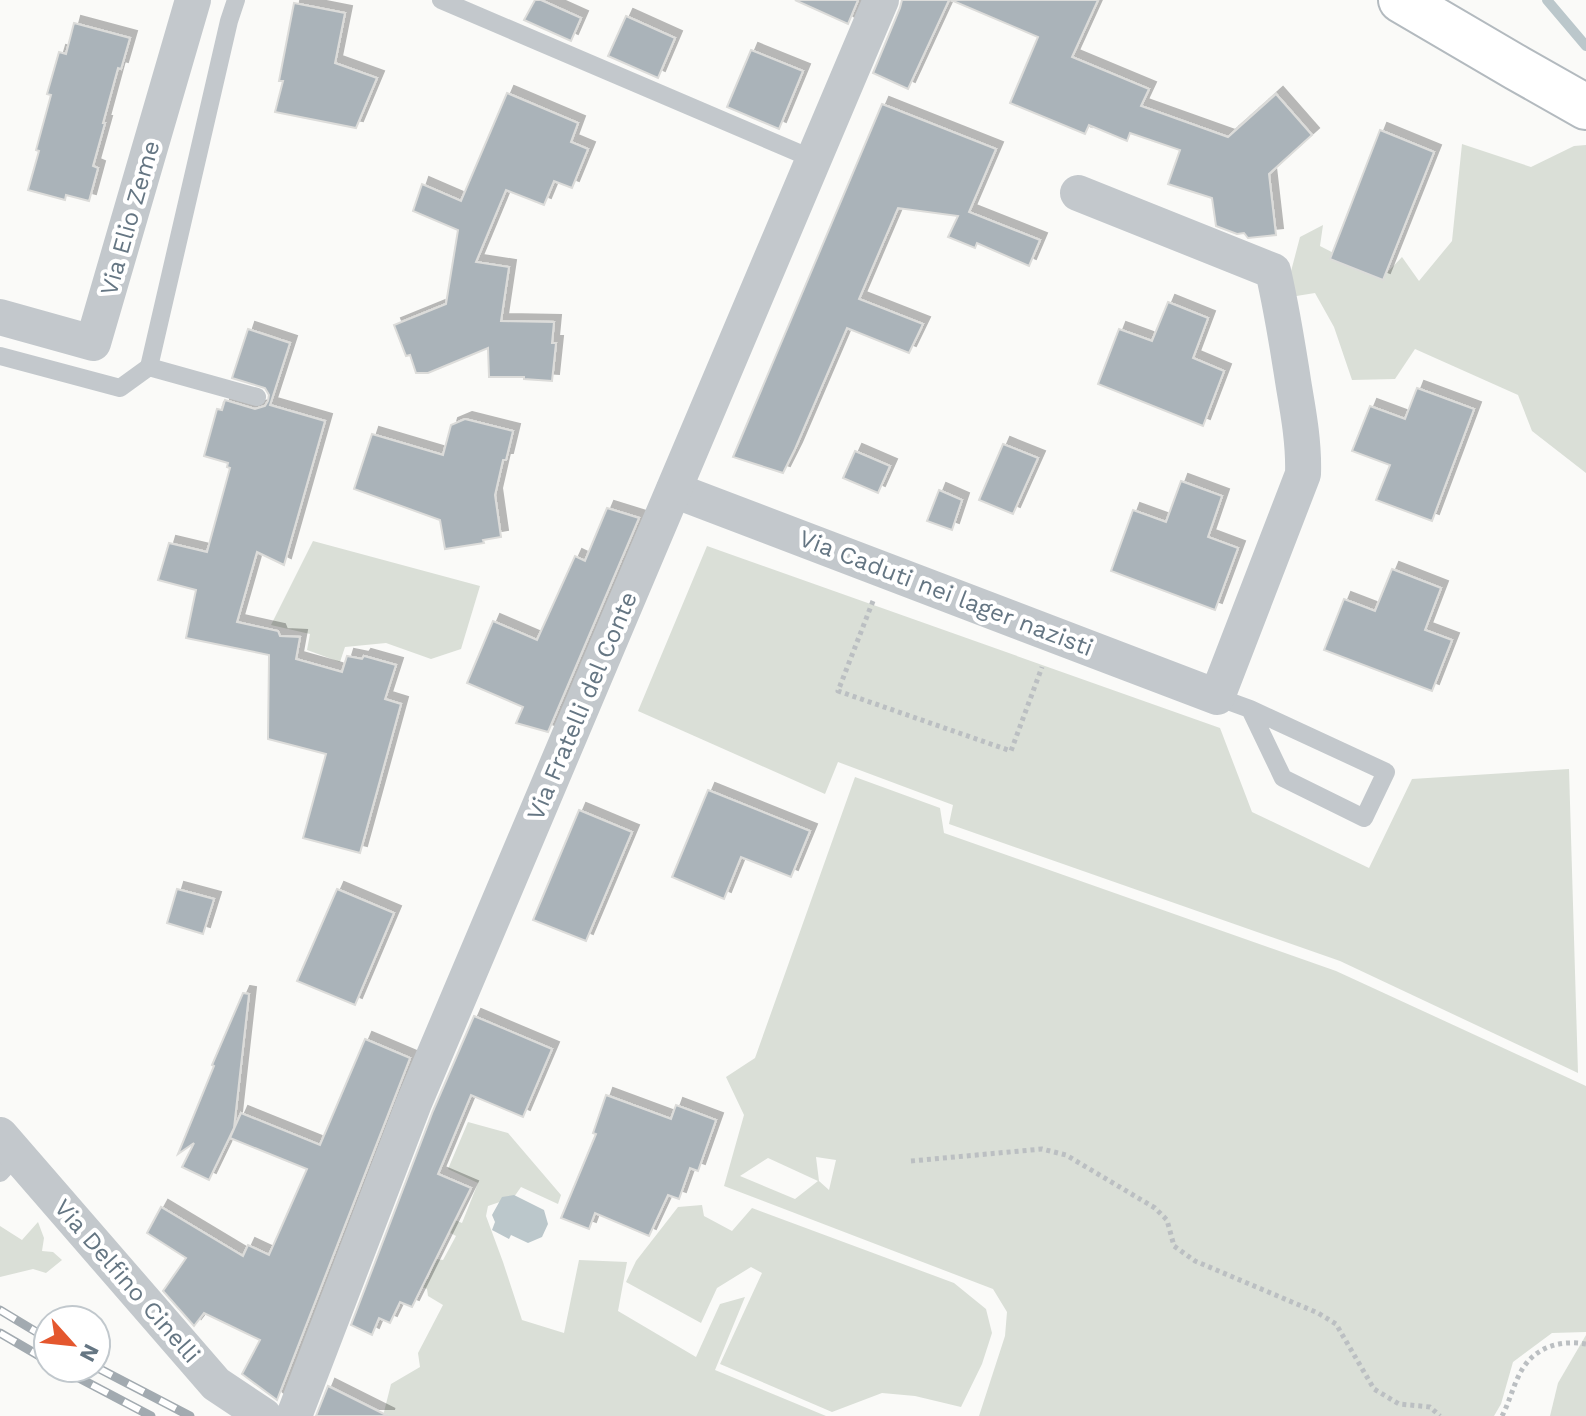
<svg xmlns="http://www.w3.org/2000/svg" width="1586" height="1416" viewBox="0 0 1586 1416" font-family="'Work Sans',sans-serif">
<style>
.green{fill:#dadfd7;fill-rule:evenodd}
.water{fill:#bbc7cb}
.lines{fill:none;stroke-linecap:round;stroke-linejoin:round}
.stream{stroke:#bbc7cb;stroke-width:10}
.building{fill:#aab3b9;stroke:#dcdcda;stroke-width:2;filter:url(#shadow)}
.secondary-casing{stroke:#b3babf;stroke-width:48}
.path{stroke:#bbbfc2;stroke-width:5;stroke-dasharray:4 4;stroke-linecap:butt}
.service{stroke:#c3c8cc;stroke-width:18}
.minor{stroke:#c3c8cc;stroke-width:36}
.secondary{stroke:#fff;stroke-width:44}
.rail-casing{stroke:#a2aab0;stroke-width:9}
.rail{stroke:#fff;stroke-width:6;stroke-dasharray:18;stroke-linecap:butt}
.labels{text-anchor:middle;stroke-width:8;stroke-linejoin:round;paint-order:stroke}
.street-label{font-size:24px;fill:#657683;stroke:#fff}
</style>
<defs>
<filter id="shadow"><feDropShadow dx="7" dy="-7" stdDeviation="0" flood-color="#0004"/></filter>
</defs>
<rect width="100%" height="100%" fill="#fafaf8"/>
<g class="green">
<path d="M1462 144 1531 167 1574 146 1586 145V473L1532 431 1518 395 1415 349 1395 379 1352 380 1334 327 1315 293 1284 298 1300 237 1323 225 1320 246 1382 278 1402 257 1419 281 1452 241Z"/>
<path d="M313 541 480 586 461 649 431 659 386 643 345 647 340 662 307 650 310 634 271 625Z"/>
<path d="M707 546 1220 728 1252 812 1369 868 1412 779 1569 769 1578 1073 1340 961 949 824 953 805 838 762 825 794 638 711Z"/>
<path d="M855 777 940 808 944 833 1336 971 1586 1086V1332L1552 1333 1513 1362 1501 1404 1494 1416H979L1005 1336 1007 1312 993 1289 724 1186 744 1115 726 1077 755 1058ZM816 1157 836 1160 829 1190 819 1181ZM768 1158 818 1181 795 1199 740 1176Z"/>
<path d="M468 1122 508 1133 561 1195 558 1204 521 1187 514 1197 488 1206 486 1216 503 1262 522 1320 564 1333 579 1260 627 1262 618 1311 696 1357 720 1304 745 1297 715 1370 826 1416H383L391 1384 420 1367 418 1353 443 1305 428 1296 427 1289 411 1282 414 1274 428 1279 436 1259 443 1260 456 1236 449 1232 455 1220 462 1223 478 1183 448 1169Z"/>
<path d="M702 1205 704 1216 732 1231 752 1208 954 1283 986 1309 992 1333 982 1364 961 1407 915 1396 882 1393 832 1412 720 1364 762 1273 751 1267 717 1288 701 1323 626 1282 636 1261 678 1207Z"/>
<path d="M38 1222 44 1238 42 1251 53 1252 62 1260 46 1273 33 1269 0 1277V1226L22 1240Z"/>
<path d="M1586 1335V1416H1550L1558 1383Z"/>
</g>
<path class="water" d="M514 1195 544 1210 548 1224 542 1237 528 1243 511 1235 509 1239 492 1230 495 1222 492 1215 502 1197Z"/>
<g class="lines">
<path class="stream" d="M1547 0 1586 46"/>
</g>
<g class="building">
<path d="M535 0H541L581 18 571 41 524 20Z"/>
<path d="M795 0H858L848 24Z"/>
<path d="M902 0H949L908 89 873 73 900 8Z"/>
<path d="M951 0H1098L1072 57 1149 89 1141 106 1228 137 1276 94 1312 135 1269 174 1276 235 1248 238 1244 233 1237 234 1216 226 1212 198 1168 184 1180 150 1130 133 1127 141 1089 125 1085 134 1010 103 1038 37Z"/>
<path d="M294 3 345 13 335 63 377 78 356 128 275 112 283 81H279Z"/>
<path d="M626 16 675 38 658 78 608 56Z"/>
<path d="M74 23 130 38 121 69 118 68 103 123H105L93 166 98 168 89 201 66 195 65 200 28 190 39 151 36 150 51 95 47 94 59 52 66 54Z"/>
<path d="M751 50 803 71 779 129 727 107Z"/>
<path d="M507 93 578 123 571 142 588 149 572 188 554 181 544 205 506 190 476 262 509 267 501 321 554 322 552 343H556L552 381 524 379V377H489L488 348 428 373H416L410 355 406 356 394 325 446 304 458 230 413 211 422 184 461 201Z"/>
<path d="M882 104 996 149 969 212 1040 240 1029 266 977 243 975 248 948 237 958 216 898 208 859 299 923 324 909 353 847 328 795 449 783 473 733 457Z"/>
<path d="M1380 130 1434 152 1383 280 1330 259Z"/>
<path d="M1168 302 1208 318 1193 358 1224 371 1203 426 1098 384 1119 329 1152 341Z"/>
<path d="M248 329 290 343 270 405 325 421 284 565 257 552 237 622 278 631 280 636 300 637 296 659 342 672 347 656 362 659 364 656 396 665 385 699 401 704 360 853 303 838 326 754 268 739 269 655 186 638 196 590 158 580 169 543 207 552 230 468 227 467 228 463 204 456 217 409 222 410 225 400 255 409 265 406 268 401 269 395 265 388 232 378Z"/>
<path d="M1417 388 1474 409 1432 521 1376 500 1390 465 1352 451 1370 406 1405 419Z"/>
<path d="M465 419 513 431 506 460H503L495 495 501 537 483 540 484 543 445 549 440 520 354 489 372 434 443 455 451 425Z"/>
<path d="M1003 444 1038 458 1013 514 979 500Z"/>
<path d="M855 451 890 466 878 493 843 478Z"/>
<path d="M1181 481 1222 496 1208 537 1238 548 1215 610 1111 571 1133 510 1166 522Z"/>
<path d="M939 490 962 500 952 530 927 521Z"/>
<path d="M607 508 639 518 548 732 516 723 523 707 467 683 493 621 537 640 575 556 585 561Z"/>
<path d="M1392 569 1441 588 1425 630 1452 640 1432 691 1324 650 1344 599 1375 611Z"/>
<path d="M708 790 810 831 791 877 741 857 724 899 672 877Z"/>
<path d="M579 810 632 832 586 941 533 920Z"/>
<path d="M177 889 214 899 203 934 167 923Z"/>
<path d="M337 889 394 913 355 1005 297 981Z"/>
<path d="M243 993 249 994 234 1128 209 1180 182 1167 194 1143 178 1154 214 1066 212 1065Z"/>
<path d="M474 1016 552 1049 523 1117 471 1095 438 1174 471 1188 412 1307 400 1302 390 1323 379 1318 372 1335 351 1325 433 1111Z"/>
<path d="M365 1039 410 1058 277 1400 242 1374 260 1340 204 1313 194 1326 163 1291 186 1258 147 1233 161 1207 243 1256 248 1245 269 1255 307 1169 230 1138 241 1113 320 1145Z"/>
<path d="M606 1095 671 1119 676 1105 716 1120 698 1171 690 1168 679 1199 668 1195 649 1236 595 1213 589 1229 561 1218 596 1134 593 1133Z"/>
<path d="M328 1386 388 1416H316Z"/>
</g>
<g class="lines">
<defs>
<path id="secondary" d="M1401 0 1517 68 1586 107"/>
</defs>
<use href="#secondary" class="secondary-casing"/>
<g class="path">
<path d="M873 601 838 691 1011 751 1042 667"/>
<path d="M911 1161 1042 1149 1066 1155 1155 1208 1167 1220 1174 1246 1195 1261 1318 1313 1336 1324 1374 1389 1399 1404 1430 1407 1440 1416"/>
<path d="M1502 1416C1510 1401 1514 1382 1523 1368 1537 1346 1562 1340 1586 1344"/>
</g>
<g class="service">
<path d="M441 0 813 159"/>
<path d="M0 356 120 388 149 367 257 397"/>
<path d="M149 367 229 21 236 0"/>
<path d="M1217 697 1250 709 1283 778 1364 818 1386 772 1250 709"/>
<path d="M0 1173 17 1155"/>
</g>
<g class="minor">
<path d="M0 317 93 343 193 0"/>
<path d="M674 490 1217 697 1303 474C1304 445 1299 416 1294 387 1288 348 1282 310 1273 271L1078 193"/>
<path d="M0 1135 216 1384 264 1416"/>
<path d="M294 1416 414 1103 881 0"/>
</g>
<use href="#secondary" class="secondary"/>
<defs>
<g id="rail">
<path d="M0 1310 48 1339"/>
<path d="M0 1333 48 1361"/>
<path d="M96 1367 190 1416"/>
<path d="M60 1368 151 1416"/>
</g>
</defs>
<use href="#rail" class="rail-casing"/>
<use href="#rail" class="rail"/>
</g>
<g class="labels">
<g class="street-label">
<text transform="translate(130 218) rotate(-74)" y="8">Via Elio Zeme</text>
<text transform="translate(946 593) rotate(21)" y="8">Via Caduti nei lager nazisti</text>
<text transform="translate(582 706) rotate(-67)" y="8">Via Fratelli del Conte</text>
<text transform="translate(127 1281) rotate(49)" y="8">Via Delfino Cinelli</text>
</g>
</g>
<g transform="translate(72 1344) rotate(117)"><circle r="38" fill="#ffffff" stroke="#c1c8cd" stroke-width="2"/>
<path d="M0-6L14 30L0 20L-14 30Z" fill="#e4572e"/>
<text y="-12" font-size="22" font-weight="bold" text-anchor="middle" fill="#657683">N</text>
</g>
</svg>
